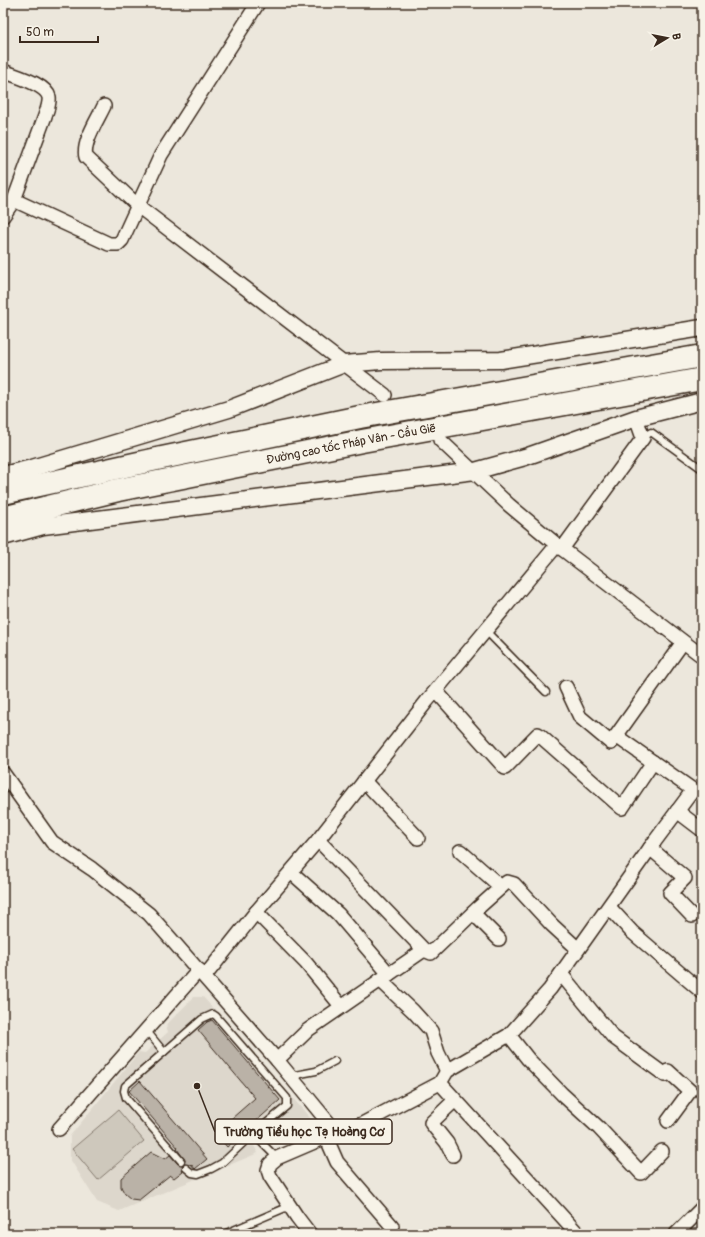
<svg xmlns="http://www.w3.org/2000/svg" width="705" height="1237" viewBox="0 0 705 1237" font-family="Pangolin,sans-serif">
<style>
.built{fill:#ddd7cc}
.green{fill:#cec8bc;stroke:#84796d}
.building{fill:#bab2a7;stroke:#3b2a1e}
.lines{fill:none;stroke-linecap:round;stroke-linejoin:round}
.service-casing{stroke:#3b2a1e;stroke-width:9}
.minor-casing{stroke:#3b2a1e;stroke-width:16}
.tertiary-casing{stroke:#3b2a1e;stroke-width:19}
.motorway-casing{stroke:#3b2a1e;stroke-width:25}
.path{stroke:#3b2a1e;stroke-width:2;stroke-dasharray:4 3;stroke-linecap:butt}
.service{stroke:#f7f3e8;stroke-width:6}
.minor{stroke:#f7f3e8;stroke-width:13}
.tertiary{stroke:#f7f3e8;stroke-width:16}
.motorway{stroke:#f7f3e8;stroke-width:22}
.labels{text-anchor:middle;stroke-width:3;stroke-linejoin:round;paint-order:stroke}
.street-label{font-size:12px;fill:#3b2a1e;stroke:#f7f3e8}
.leader{fill:none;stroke:#3b2a1e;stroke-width:1.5}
.callout-dot{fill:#3b2a1e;stroke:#f7f3e8;stroke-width:1.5}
.callout{fill:#f7f3e8;stroke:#3b2a1e;stroke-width:1.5}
.callout-label{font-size:13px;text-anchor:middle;font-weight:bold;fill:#3b2a1e}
</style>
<rect width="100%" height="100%" fill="#ece7dc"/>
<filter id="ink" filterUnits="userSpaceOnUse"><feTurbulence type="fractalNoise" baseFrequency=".025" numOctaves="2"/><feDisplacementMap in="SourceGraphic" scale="8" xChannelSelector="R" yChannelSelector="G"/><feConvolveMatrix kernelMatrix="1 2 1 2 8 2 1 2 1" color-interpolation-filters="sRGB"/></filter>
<g filter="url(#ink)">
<path class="built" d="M194 997H203L312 1120 311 1129 283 1141 266 1135 254 1146 258 1153 119 1211 97 1202 70 1159V1136L139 1052 145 1053 168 1032 166 1025Z"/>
<path class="green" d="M118 1110 144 1141 98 1180 72 1149Z"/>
<g class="building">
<path d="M212 1020 280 1100 227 1147 215 1133 255 1098 198 1030 207 1022Z"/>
<path d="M140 1081 207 1159 195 1169 191 1164 190 1165 184 1164 185 1160 177 1149 178 1148 129 1091Z"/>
<path d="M151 1152 165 1159 170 1155 178 1164 183 1165 182 1168 183 1171 174 1178 170 1175 139 1200 131 1199 125 1194 121 1187V1178Z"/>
</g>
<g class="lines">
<defs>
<g id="service">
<path d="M643 438 651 432 702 469"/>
<path d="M486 631 546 692"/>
<path d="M146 1030 164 1052"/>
<path d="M290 1076 316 1071 335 1061"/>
<path d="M253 1134 277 1158"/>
<path d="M181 1161 126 1098 124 1091 125 1086 202 1019 213 1014 216 1016 287 1098V1106L253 1134 222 1163 211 1169 198 1174 192 1173 186 1168"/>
<path d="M224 1234 290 1206"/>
</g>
<g id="minor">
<path d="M3 71C15 76 46 84 49 97 50 103 47 110 45 116L14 200 3 216"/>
<path d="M104 106C98 119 82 143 86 157L138 206 385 395"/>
<path d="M14 200 109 244H118L122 240 161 155 258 3"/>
<path d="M440 440 509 505 557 545 702 656"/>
<path d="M562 549 643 438 636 418"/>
<path d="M436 691 505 768 538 734 622 808 653 762"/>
<path d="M616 736 683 642"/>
<path d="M3 773 52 842 92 869 149 914 277 1060 337 1133"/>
<path d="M364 781 418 838"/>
<path d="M677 811 702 830"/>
<path d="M318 840 424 950 431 953 478 908 507 882 514 884 552 925 578 949"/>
<path d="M650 848 685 878 670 893 692 916"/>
<path d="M460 851 501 887"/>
<path d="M291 872 338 914 389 974"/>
<path d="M609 907 632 932 702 992"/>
<path d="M256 912 306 963 341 1006"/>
<path d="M473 913 499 939"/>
<path d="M561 974 613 1037 665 1075 668 1071 690 1091 668 1121"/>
<path d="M205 976 256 912 318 840 427 701 557 545"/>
<path d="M380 980 413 1011 431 1031 438 1053 447 1071"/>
<path d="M509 1035 528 1059 562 1094 599 1128 641 1173 662 1151"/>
<path d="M277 1060 308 1030 424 950"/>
<path d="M440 1083 578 1234"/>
<path d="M59 1129 199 970"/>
<path d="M326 1137 337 1162 392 1226"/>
<path d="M453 1155 447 1143 431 1123 455 1100"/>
<path d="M310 1234 297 1217 270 1176 268 1170 270 1164 277 1158 326 1137 362 1124 440 1083 447 1071 509 1035 550 989 655 841 693 790 616 736 611 743 580 717 566 687"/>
<path d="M676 1234 702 1208"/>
</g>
<g id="tertiary">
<path d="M3 475 32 468 229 409 344 364 381 361 501 360 702 328"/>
<path d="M3 537 43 526 475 471 525 457 636 418 702 401"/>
</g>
<g id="motorway">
<path d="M3 493 157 459 360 417 702 356"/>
<path id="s1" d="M3 518 118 490 362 441 702 379"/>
</g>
</defs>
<use href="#service" class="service-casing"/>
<use href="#minor" class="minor-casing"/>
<use href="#tertiary" class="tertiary-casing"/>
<use href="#motorway" class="motorway-casing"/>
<path class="path" d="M685 3 702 10"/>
<use href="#service" class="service"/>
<use href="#minor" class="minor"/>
<use href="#tertiary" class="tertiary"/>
<use href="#motorway" class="motorway"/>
</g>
</g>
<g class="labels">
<g class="street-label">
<text dy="4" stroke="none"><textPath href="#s1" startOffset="356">Đường cao tốc Pháp Vân - Cầu Giẽ</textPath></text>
</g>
</g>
<path class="leader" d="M197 1086L215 1132"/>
<circle class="callout-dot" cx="197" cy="1086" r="4"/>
<rect class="callout" x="215" y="1119" width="177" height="25" rx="4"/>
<g class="callout-label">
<text x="304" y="1136">Trường Tiểu học Tạ Hoàng Cơ</text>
</g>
<rect width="705" height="1237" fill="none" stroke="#f7f3e8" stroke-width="16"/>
<rect x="8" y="8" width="689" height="1221" fill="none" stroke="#3b2a1e" stroke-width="1.5" filter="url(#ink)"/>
<g transform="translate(667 38) rotate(80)" stroke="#f7f3e8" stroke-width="3" paint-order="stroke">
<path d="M0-3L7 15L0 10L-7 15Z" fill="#3b2a1e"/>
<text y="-6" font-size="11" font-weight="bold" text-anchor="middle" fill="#3b2a1e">B</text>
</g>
<path d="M20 36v6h78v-6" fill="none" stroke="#3b2a1e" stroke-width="2"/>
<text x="26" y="36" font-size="12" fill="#3b2a1e" stroke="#f7f3e8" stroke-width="3" paint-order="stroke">50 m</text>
</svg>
